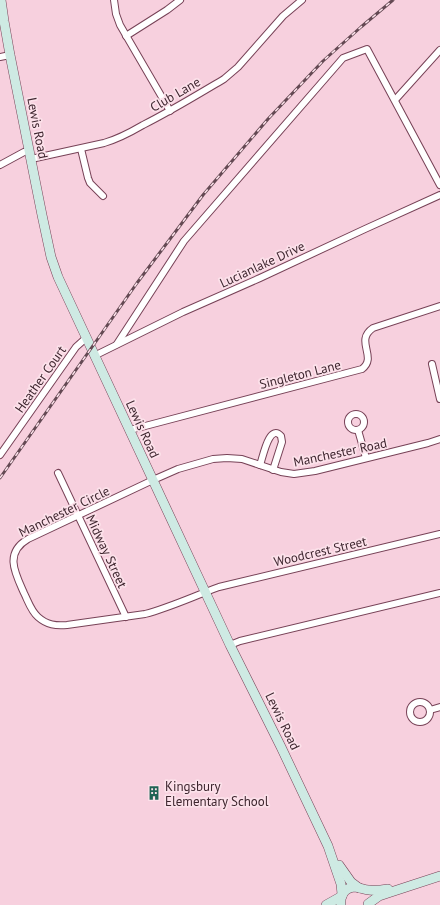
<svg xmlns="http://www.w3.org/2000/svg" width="440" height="905" viewBox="0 0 440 905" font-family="'PT Sans',sans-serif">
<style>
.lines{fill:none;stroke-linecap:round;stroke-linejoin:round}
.street-casing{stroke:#774257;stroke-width:8}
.secondary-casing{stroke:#774257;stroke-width:10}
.street{stroke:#fff;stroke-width:6}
.secondary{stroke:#ceeae3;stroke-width:9}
.rail-casing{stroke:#644953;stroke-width:3}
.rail{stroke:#fce1ea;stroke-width:1.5;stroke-dasharray:4.5;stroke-linecap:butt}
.labels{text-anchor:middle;stroke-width:3.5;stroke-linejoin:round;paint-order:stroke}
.street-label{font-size:13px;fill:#3e262f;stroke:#fce1ea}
.poi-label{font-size:13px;fill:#3e262f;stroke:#fce1ea;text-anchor:start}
</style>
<rect width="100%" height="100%" fill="#f7d0de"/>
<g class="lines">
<defs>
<g id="street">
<path d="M114 0 116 14 120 25 170 111"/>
<path d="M126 36 167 10 180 0"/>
<path d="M0 57 10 55"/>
<path d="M395 100 440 50"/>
<path d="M81 149 88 178 90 183 103 196"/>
<path d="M31 159 104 143C118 139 131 132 143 125 171 111 197 95 224 79L238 67 283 16 302 0"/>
<path d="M0 165 24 152 29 150"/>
<path d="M117 344 184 241 343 58 367 49 440 185"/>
<path d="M94 356 183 312 260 278 365 229 440 195"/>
<path d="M432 364 440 399"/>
<circle cx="356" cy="422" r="8"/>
<path d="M130 430 362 369C378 357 354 341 373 328L440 306"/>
<path d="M358 430 366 458"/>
<path d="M440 439 428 443 315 471 294 474 281 472 242 459 227 458 213 459 178 469 153 480 28 539C4 553 15 573 24 593 28 601 31 611 38 617 47 625 56 626 67 625L145 614C171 607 194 596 219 587L440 534"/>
<path d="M0 455 76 347 86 338"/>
<path d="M260 465C263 457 269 423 281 436L282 442 273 470"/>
<path d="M58 473 126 617"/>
<path d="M230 645 240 641 440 593"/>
<circle cx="420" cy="712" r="10"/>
<path d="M430 710 440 707"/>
</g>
<g id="secondary">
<path d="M1 0 4 21 10 55 42 215 51 257 58 277 230 645 281 747 328 846 341 884 342 894"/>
<path d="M339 865 351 882 359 888"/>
<path d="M368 904 379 896 391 892 440 876"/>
<path d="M326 905 342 896"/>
<path d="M341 905C340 896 344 888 354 887 359 887 364 890 369 890 376 891 382 890 388 889"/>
</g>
</defs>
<use href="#street" class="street-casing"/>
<use href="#secondary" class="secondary-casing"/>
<use href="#street" class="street"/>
<use href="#secondary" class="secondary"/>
<defs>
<path id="rail" d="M0 478 137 283 203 195 268 119 323 61 361 27 393 0"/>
</defs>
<use href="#rail" class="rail-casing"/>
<use href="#rail" class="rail"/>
</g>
<defs>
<symbol id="building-bare" viewBox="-9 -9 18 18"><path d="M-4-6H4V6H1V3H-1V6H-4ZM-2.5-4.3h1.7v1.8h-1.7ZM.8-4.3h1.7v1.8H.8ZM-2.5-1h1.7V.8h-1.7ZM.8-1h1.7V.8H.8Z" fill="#1f6354" stroke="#fce1ea" stroke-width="2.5" paint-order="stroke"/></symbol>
</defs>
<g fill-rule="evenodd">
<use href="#building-bare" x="144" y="783" width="20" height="20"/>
</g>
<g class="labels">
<g class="street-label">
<text transform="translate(175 94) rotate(-30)" y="5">Club Lane</text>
<text transform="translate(38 128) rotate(79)" y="5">Lewis Road</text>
<text transform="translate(262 264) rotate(-25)" y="5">Lucianlake Drive</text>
<text transform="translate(300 374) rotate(-14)" y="5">Singleton Lane</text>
<text transform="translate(40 379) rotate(-55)" y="5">Heather Court</text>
<text transform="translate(143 429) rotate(65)" y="5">Lewis Road</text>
<text transform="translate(340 452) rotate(-12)" y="5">Manchester Road</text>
<text transform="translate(64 511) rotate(-26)" y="5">Manchester Circle</text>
<text transform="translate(107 551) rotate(65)" y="5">Midway Street</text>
<text transform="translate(320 551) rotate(-13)" y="5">Woodcrest Street</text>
<text transform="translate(283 721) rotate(64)" y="5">Lewis Road</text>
</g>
<g class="poi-label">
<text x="165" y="791">Kingsbury<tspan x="165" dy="15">Elementary School</tspan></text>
</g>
</g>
</svg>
